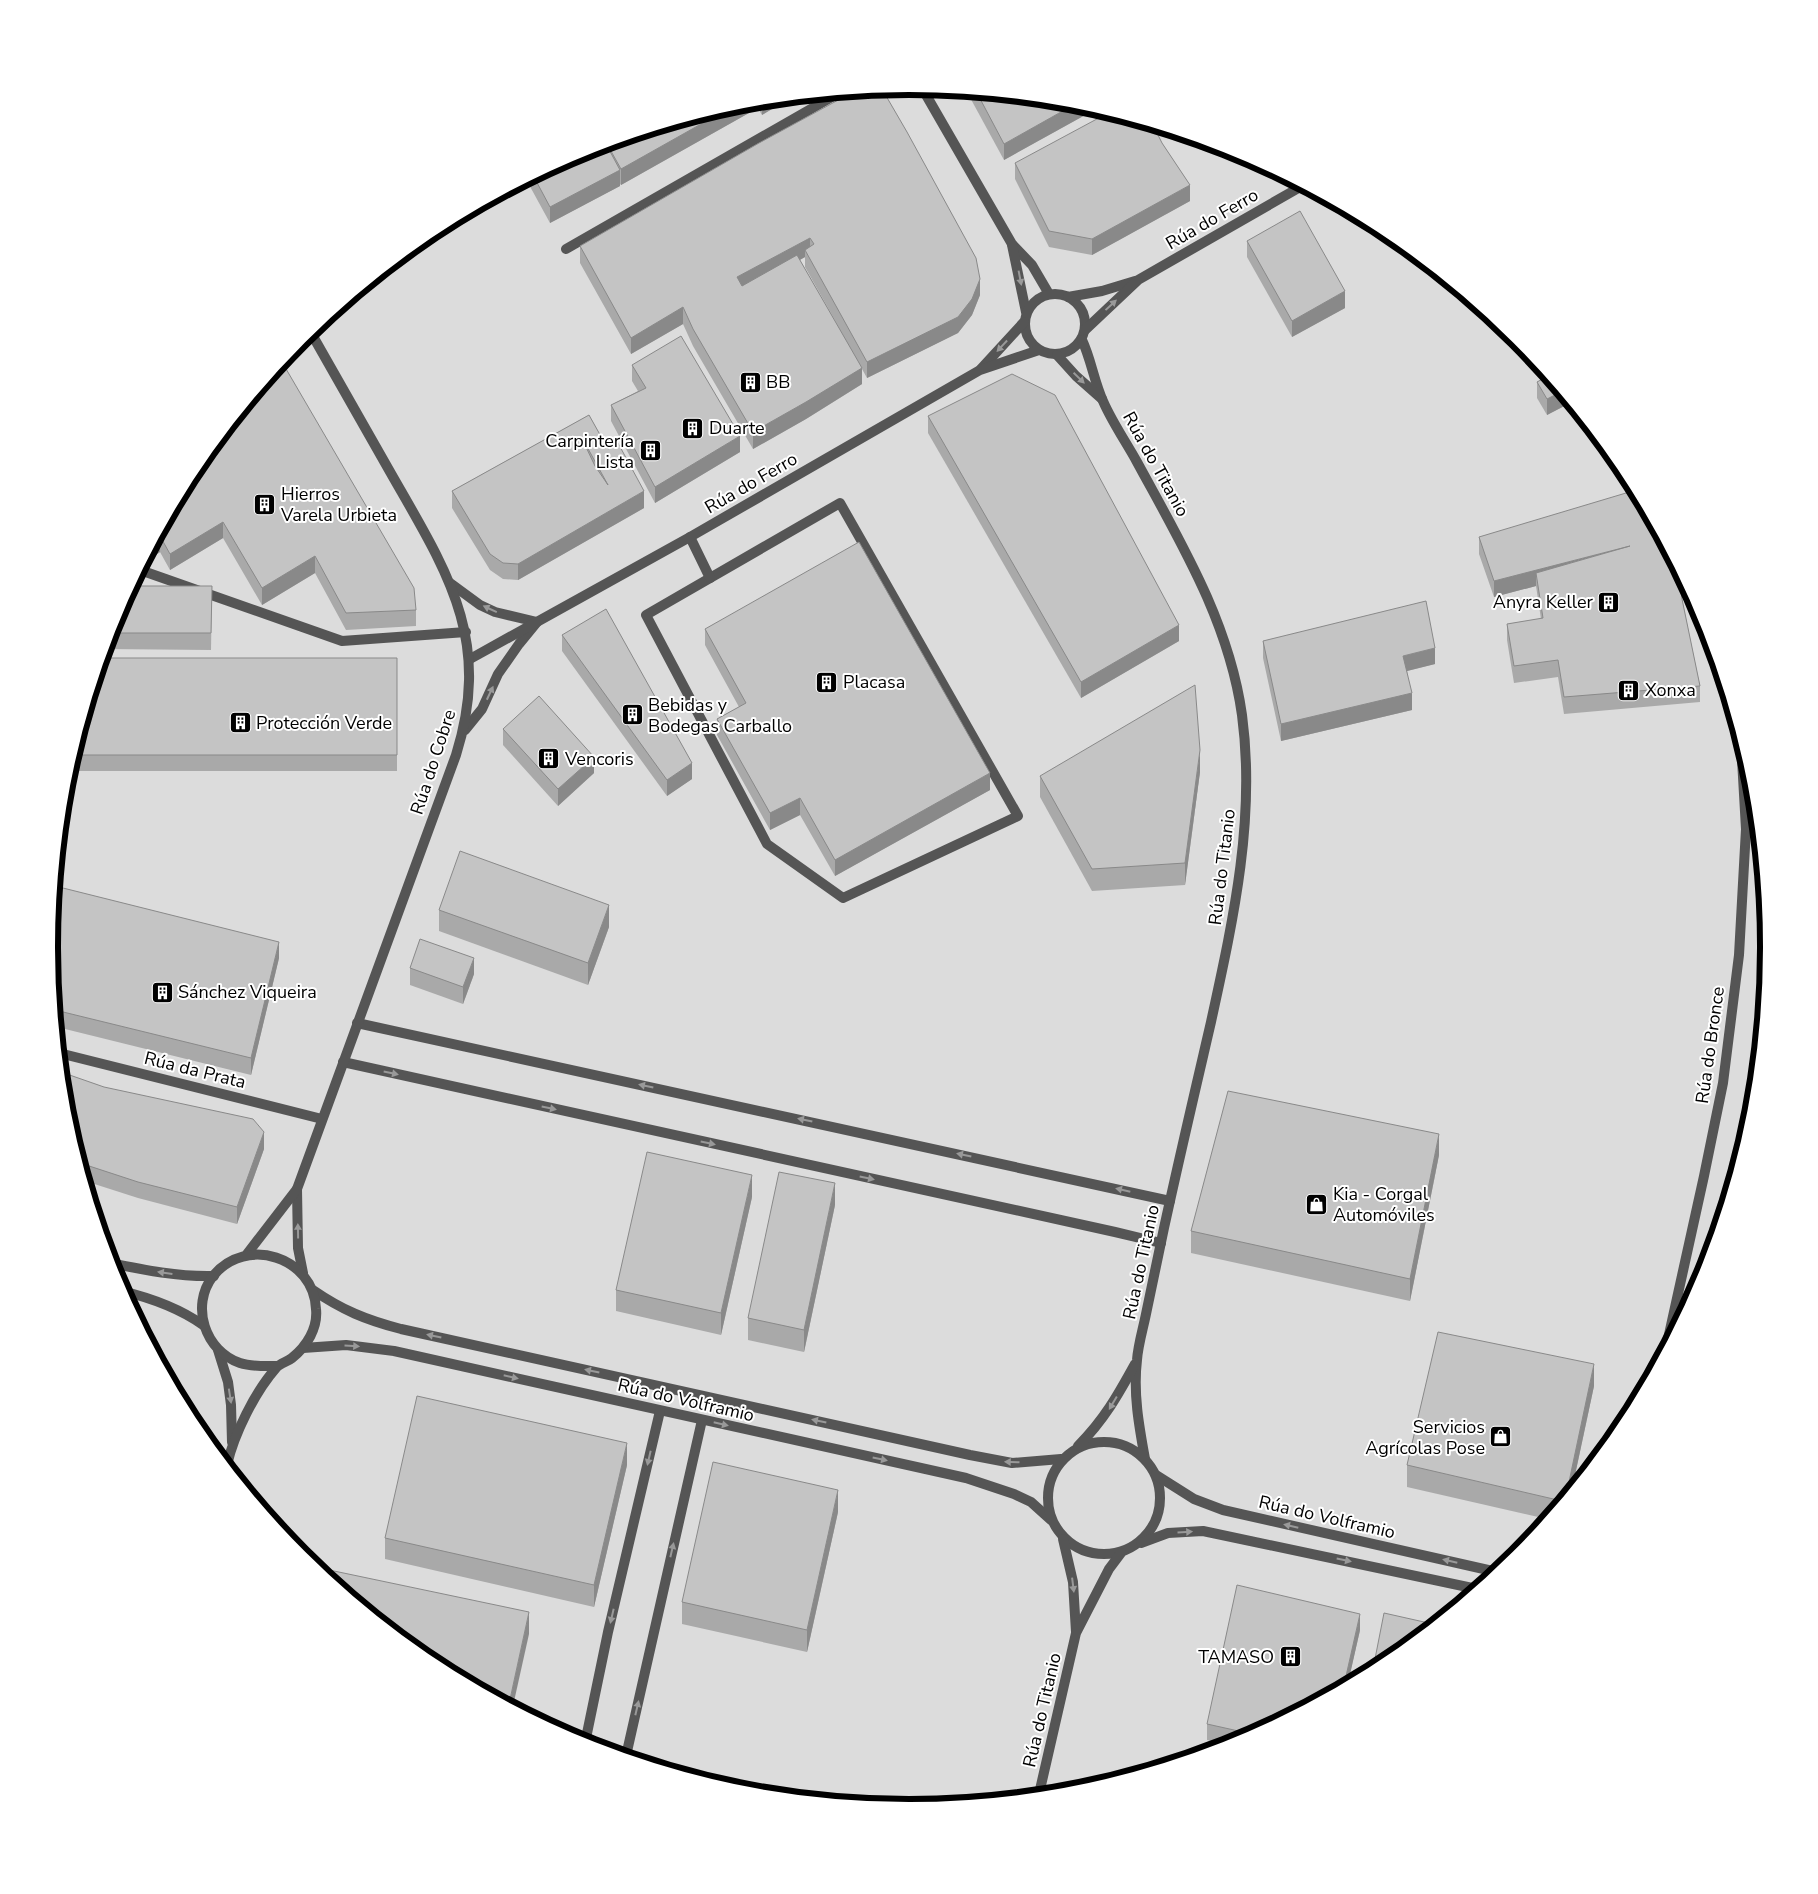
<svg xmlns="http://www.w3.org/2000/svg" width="1818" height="1894" viewBox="0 0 1818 1894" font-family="'Nunito Sans',sans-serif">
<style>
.green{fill:#dcdcdc}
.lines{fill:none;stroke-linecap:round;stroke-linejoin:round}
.lane{stroke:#555;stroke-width:10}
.street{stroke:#555;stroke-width:10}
.wall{fill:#a9a9a9;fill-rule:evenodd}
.shaded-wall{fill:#898989}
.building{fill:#c4c4c4;stroke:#898989;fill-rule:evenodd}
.oneway{fill:#999}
.labels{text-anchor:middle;stroke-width:4;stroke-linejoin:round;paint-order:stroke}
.street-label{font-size:18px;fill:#000;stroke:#fff}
.poi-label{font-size:18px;fill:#000;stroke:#fff;text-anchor:start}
.rim{fill:none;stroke:#000;stroke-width:6}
</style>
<rect width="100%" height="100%" fill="#fff"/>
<circle class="green" cx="909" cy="947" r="857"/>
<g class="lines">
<g class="lane">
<path d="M566 249 837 94"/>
<path d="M840 503 1018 816 843 898 767 844 646 615Z"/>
<path d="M690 537 710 578"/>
<path d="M140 570 342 641 466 632"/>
</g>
<g class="street">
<path d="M922 88 1012 244 1032 265 1049 294"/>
<path d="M1012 245 1026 312"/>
<circle cx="1055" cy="324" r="30"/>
<path d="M1068 297 1102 291 1135 281"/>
<path d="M1085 330 1138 280 1302 186"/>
<path d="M1082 340C1091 359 1094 381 1103 401 1112 422 1126 442 1137 462 1181 543 1229 622 1242 715 1256 819 1233 921 1211 1022 1195 1091 1179 1159 1164 1228 1158 1257 1152 1285 1146 1314 1143 1329 1138 1345 1137 1360 1133 1393 1139 1426 1145 1459"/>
<path d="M1057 355 1076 376 1102 399"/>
<path d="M981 369 1024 322"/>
<path d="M450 583 480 605 495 612 537 622 519 644 498 674 482 709 465 730"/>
<path d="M470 659 690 537 980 370 1039 350"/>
<path d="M357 1023 1170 1201"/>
<path d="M59 1053 322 1119"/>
<path d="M343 1062 1115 1232 1161 1243"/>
<path d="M297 1189 298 1248 303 1273"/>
<path d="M247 1254 297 1189 456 755C492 640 448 573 393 477 365 428 338 380 310 331"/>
<path d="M110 1263C144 1270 179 1277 214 1276"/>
<path d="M313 1290C342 1310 366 1320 401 1329L970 1455 1012 1463 1061 1459"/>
<path d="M122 1291C151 1298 179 1308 203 1325"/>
<path d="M303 1348 346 1345 394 1351 966 1478 1014 1494 1031 1502 1051 1520"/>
<path d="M1666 1348 1704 1176 1723 1083 1739 955 1746 829 1741 742"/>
<path d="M218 1350 228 1382 231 1405 232 1442"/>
<circle cx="1104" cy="1498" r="56"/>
<path d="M1078 1446C1104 1420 1118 1395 1135 1364"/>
<path d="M227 1465C234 1434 255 1392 276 1368 280 1363 287 1362 292 1358 307 1346 318 1328 316 1309 314 1257 246 1235 213 1276 190 1306 205 1351 240 1363 252 1367 265 1366 278 1366"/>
<path d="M1156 1475 1194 1499 1223 1510 1497 1572"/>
<path d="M1063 1539 1073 1582 1076 1632"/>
<path d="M1141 1543 1168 1533 1203 1531 1477 1589"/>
<path d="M585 1743 608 1632 660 1411"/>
<path d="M626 1756 702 1420"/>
<path d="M1039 1794 1076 1633 1109 1569 1121 1553"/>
</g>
</g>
<g class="wall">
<path d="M967 92 1077 103 1096 109 1004 160Z"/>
<path d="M790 98 762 115 756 105V109L621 185 620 184V186L550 223 527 181 580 152 741 103Z"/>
<path d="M759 143 980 295 972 315 958 333 867 378 862 369V384L806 419 753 449 693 346 683 324 631 354 580 263V246ZM805 257V267L841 331 800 260Z"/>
<path d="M1015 163 1190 201 1092 255 1049 247 1015 179Z"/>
<path d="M1247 241 1345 308 1292 337 1247 257Z"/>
<path d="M632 365 740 452 655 503 611 421V405L638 391 632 381Z"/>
<path d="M1548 376 1570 403 1547 415 1537 398V382Z"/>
<path d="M589 415 608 449 644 508 518 580 503 579 490 570 452 508V491Z"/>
<path d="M928 416 1179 641 1081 698 928 433Z"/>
<path d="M194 469 416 610V626L346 630 315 573 262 605 223 538 170 570 160 552 145 562Z"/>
<path d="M1479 537 1682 599 1700 686V702L1564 714 1558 677 1514 683 1507 640V624L1541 619 1536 586 1494 597 1479 554Z"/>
<path d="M212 586 211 650 105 649 114 618Z"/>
<path d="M705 629 990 790 835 876 800 815 770 830 717 735V719L739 707 705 645Z"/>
<path d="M562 635 692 779 667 796 562 651Z"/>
<path d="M1263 641 1435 664 1407 671 1412 710 1281 741 1263 658Z"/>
<path d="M102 658H397V771H68Z"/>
<path d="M503 729 594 773 558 806 503 745Z"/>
<path d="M1200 772 1185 885 1092 891 1040 797V776Z"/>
<path d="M439 910 609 927 588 985 439 931Z"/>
<path d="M49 947 279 958 251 1075 57 1027Z"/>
<path d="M410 968 474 974 463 1004 410 985Z"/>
<path d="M65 1115 264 1149 237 1224 138 1198 85 1181Z"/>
<path d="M1439 1155 1410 1301 1191 1253V1231Z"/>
<path d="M752 1197 721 1335 616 1311V1290Z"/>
<path d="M835 1205 804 1352 748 1340V1318Z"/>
<path d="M1594 1386 1572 1489 1547 1519 1407 1487V1465Z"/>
<path d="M627 1465 594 1607 385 1559V1538Z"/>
<path d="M838 1512 807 1652 682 1624V1602Z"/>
<path d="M1360 1630 1348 1683 1238 1742 1228 1745 1207 1740V1724Z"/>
</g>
<g class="shaded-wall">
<path d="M790 98 762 115V101Z"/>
<path d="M756 102V109L621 185V169L733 106 741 103Z"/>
<path d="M1077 103 1096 109 1004 160V144Z"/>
<path d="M620 170V186L550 223V207Z"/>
<path d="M1190 185V201L1092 255V239Z"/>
<path d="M810 238V254L805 250V257L737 294V277Z"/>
<path d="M980 279V295L972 315 958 333 867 378V362Z"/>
<path d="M1345 291V308L1292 337V321Z"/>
<path d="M683 307V324L631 354V338Z"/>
<path d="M862 368V384L806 419 753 449V432Z"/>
<path d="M1561 392 1570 403 1547 415V399Z"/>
<path d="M740 436V452L655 503V487Z"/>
<path d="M644 491V508L518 580V564Z"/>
<path d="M223 522V538L170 570V554Z"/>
<path d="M160 536V552L145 562 157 538Z"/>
<path d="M1630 546 1536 573V586L1494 597V581Z"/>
<path d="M315 556V573L262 605V588Z"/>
<path d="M1179 625V641L1081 698V682Z"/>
<path d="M1435 648V664L1403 672V656Z"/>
<path d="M1412 693V710L1281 741V724Z"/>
<path d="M1200 750V772L1185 885V863Z"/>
<path d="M594 757V773L558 806V789Z"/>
<path d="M692 763V779L667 796V780Z"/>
<path d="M990 773V790L835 876V860Z"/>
<path d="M800 798V815L770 830V813Z"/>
<path d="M609 905V927L588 985V963Z"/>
<path d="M279 942V958L251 1075V1058Z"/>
<path d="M474 958V974L463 1004V987Z"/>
<path d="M264 1132V1149L237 1224V1207Z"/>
<path d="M1439 1134V1155L1410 1301V1279Z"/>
<path d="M752 1175V1197L721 1335V1313Z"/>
<path d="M835 1183V1205L804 1352V1330Z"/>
<path d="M1594 1364V1386L1572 1489 1566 1496Z"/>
<path d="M627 1443V1465L594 1607V1585Z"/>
<path d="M838 1490V1512L807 1652V1630Z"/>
<path d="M529 1612V1634L513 1706 509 1704Z"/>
<path d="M1360 1614V1630L1348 1683 1344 1685Z"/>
</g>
<g class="building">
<path d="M882 89 907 132 976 258 980 279 972 299 958 317 867 362 805 250 814 244 810 238 737 277 742 286 797 255 862 368 806 402 753 432 693 329 683 307 631 338 580 246 759 143 853 92Z"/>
<path d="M977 93 1077 103 1004 144Z"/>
<path d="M733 106 621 169 607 144Z"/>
<path d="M1108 113 1154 127 1162 143 1190 185 1092 239 1049 231 1015 163Z"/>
<path d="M606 144 620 170 550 207 534 177 580 152Z"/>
<path d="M1300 211 1345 291 1292 321 1247 241Z"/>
<path d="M681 336 740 436 655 487 611 405 646 388 632 365Z"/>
<path d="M282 362 414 588 416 610 346 613 315 556 262 588 223 522 170 554 160 536 157 538 194 469Z"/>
<path d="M1012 374 1055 395 1179 625 1081 682 928 416Z"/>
<path d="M1548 376 1561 392 1547 399 1537 382Z"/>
<path d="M589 415 608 449 618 443 644 491 518 564 503 563 490 554 452 491ZM585 445H586L608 485 595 466Z"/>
<path d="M1636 490 1678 569 1682 599 1700 686 1564 697 1558 660 1514 666 1507 624 1543 618 1536 573 1630 546 1494 581 1479 537Z"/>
<path d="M859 542 990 773 835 860 800 798 770 813 717 719 746 703 705 629Z"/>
<path d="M131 586H212L211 633H110L114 618Z"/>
<path d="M1426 601 1435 648 1403 656 1412 693 1281 724 1263 641Z"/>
<path d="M606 609 692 763 667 780 562 635Z"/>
<path d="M102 658H397V755H73Z"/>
<path d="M1195 685 1200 750 1185 863 1092 869 1040 776Z"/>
<path d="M539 696 594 757 558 789 503 729Z"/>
<path d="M460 851 609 905 588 963 439 910Z"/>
<path d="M55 886 279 942 251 1058 55 1010 49 947Z"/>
<path d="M420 939 474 958 463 987 410 968Z"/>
<path d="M61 1072 104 1087 253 1119 264 1132 237 1207 138 1182 80 1163 65 1115Z"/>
<path d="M1228 1091 1439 1134 1410 1279 1191 1231Z"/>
<path d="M647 1152 752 1175 721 1313 616 1290Z"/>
<path d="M779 1172 835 1183 804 1330 748 1318Z"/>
<path d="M1438 1332 1594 1364 1566 1496 1562 1501 1407 1465Z"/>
<path d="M417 1396 627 1443 594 1585 385 1538Z"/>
<path d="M713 1462 838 1490 807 1630 682 1602Z"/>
<path d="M315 1567 529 1612 509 1704 431 1662Z"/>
<path d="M1237 1585 1360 1614 1344 1685 1252 1734 1207 1724Z"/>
<path d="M1384 1613 1433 1624 1387 1662 1373 1669Z"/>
</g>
<defs><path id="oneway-solid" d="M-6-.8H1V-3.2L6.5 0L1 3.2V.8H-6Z" transform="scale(1.25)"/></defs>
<g class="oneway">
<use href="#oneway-solid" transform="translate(1020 278) rotate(79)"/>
<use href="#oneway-solid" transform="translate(1111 305) rotate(-43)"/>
<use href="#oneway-solid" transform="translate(1002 346) rotate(133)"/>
<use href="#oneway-solid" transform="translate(1079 378) rotate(44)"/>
<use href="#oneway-solid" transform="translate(490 609) rotate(-155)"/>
<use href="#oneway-solid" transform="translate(490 693) rotate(-65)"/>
<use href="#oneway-solid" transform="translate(391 1073) rotate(12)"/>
<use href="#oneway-solid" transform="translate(646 1086) rotate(-168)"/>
<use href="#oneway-solid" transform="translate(549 1108) rotate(12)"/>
<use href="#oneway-solid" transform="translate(805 1120) rotate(-168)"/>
<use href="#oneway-solid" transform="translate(708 1143) rotate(12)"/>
<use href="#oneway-solid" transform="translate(964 1155) rotate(-168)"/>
<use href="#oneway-solid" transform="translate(867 1178) rotate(12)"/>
<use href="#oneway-solid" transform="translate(1123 1190) rotate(-167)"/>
<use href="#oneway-solid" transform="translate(298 1231) rotate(-91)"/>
<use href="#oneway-solid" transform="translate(165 1273) rotate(-172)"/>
<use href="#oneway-solid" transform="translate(434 1336) rotate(-168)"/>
<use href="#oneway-solid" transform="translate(352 1346) rotate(3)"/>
<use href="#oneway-solid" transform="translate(592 1371) rotate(-168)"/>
<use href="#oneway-solid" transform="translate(511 1377) rotate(13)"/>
<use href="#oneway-solid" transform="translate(230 1396) rotate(81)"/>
<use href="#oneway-solid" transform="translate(1113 1403) rotate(121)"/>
<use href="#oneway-solid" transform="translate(819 1421) rotate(-168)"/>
<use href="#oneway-solid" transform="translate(721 1424) rotate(13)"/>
<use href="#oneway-solid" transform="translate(649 1458) rotate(103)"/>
<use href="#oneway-solid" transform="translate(880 1459) rotate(12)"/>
<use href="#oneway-solid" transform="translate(1012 1462) rotate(-178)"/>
<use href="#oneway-solid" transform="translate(1291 1526) rotate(-167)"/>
<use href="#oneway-solid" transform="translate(1185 1532) rotate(-3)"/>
<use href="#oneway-solid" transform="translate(672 1550) rotate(-77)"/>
<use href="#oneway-solid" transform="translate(1344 1560) rotate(12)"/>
<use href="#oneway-solid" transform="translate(1450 1561) rotate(-167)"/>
<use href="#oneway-solid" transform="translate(1073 1585) rotate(83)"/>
<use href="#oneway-solid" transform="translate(612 1616) rotate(103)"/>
<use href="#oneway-solid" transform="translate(637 1708) rotate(-77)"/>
</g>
<defs>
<symbol id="building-square" viewBox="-11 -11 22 22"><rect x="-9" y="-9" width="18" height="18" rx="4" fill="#000" stroke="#fff"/><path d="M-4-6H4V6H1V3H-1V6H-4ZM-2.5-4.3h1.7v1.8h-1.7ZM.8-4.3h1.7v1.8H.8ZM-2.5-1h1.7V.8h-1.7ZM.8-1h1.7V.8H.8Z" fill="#fff"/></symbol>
<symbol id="shop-square" viewBox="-11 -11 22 22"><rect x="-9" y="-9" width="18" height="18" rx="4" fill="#000" stroke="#fff"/><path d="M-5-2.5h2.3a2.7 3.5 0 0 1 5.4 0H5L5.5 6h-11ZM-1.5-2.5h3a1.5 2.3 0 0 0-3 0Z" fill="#fff"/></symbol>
</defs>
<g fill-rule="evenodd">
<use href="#building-square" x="738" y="370" width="25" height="25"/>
<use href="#building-square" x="680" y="416" width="25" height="25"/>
<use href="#building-square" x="638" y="438" width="25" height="25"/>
<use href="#building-square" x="252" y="492" width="25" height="25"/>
<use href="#building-square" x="1596" y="590" width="25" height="25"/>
<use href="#building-square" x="814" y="670" width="25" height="25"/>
<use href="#building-square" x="1616" y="678" width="25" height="25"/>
<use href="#building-square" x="620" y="702" width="25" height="25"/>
<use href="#building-square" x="228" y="710" width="25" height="25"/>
<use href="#building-square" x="536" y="746" width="25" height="25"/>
<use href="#building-square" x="150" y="980" width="25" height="25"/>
<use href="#shop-square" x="1304" y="1192" width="25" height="25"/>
<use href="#shop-square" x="1488" y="1424" width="25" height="25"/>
<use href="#building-square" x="1278" y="1644" width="25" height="25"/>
</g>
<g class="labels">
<g class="street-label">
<text transform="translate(1212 219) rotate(-30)" y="6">Rúa do Ferro</text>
<text transform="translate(1156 464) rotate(61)" y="6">Rúa do Titanio</text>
<text transform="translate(751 483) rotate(-30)" y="6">Rúa do Ferro</text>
<text transform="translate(433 762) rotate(-72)" y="6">Rúa do Cobre</text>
<text transform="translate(1222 867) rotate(-83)" y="6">Rúa do Titanio</text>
<text transform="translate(1710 1045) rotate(-82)" y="6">Rúa do Bronce</text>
<text transform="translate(195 1070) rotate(14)" y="6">Rúa da Prata</text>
<text transform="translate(1141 1262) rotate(-78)" y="6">Rúa do Titanio</text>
<text transform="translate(686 1400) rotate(13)" y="6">Rúa do Volframio</text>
<text transform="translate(1327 1517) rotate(13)" y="6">Rúa do Volframio</text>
<text transform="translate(1042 1710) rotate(-77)" y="6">Rúa do Titanio</text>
</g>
<g class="poi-label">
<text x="766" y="388">BB</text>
<text x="709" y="434">Duarte</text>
<text x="634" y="447" text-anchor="end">Carpintería<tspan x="634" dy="21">Lista</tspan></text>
<text x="281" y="500">Hierros<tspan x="281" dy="21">Varela Urbieta</tspan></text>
<text x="1593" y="608" text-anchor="end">Anyra Keller</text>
<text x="843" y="688">Placasa</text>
<text x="1645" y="696">Xonxa</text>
<text x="648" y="711">Bebidas y<tspan x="648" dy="21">Bodegas Carballo</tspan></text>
<text x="256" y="729">Protección Verde</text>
<text x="565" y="765">Vencoris</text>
<text x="178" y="998">Sánchez Viqueira</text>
<text x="1333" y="1200">Kia - Corgal<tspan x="1333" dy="21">Automóviles</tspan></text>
<text x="1485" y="1433" text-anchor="end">Servicios<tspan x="1485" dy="21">Agrícolas Pose</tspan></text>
<text x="1274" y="1663" text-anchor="end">TAMASO</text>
</g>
</g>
<path d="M0 0H1818V1894H0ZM909 95H909A851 851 0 0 1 1760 946V948A851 851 0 0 1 909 1799H909A851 851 0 0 1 58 948V946A851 851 0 0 1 909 95Z" fill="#fff" fill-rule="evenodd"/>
<path class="rim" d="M909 95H909A851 851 0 0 1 1760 946V948A851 851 0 0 1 909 1799H909A851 851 0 0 1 58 948V946A851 851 0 0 1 909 95Z"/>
</svg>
